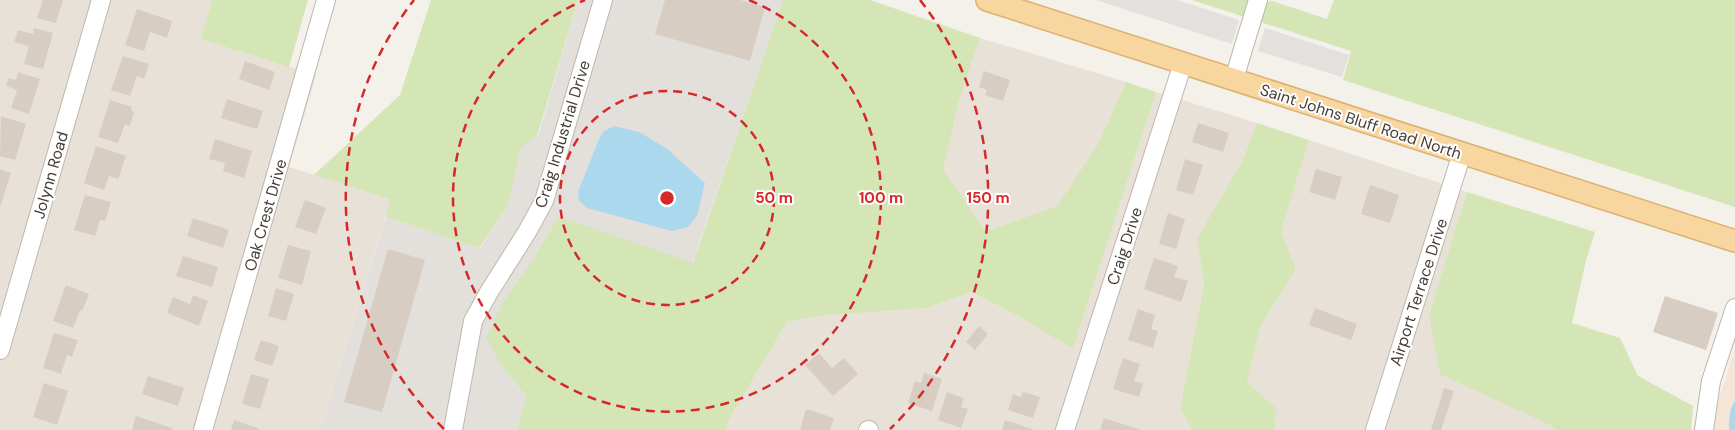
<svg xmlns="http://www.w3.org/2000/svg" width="1735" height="430" viewBox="0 0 1735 430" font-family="'DM Sans',sans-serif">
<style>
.residential{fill:#e7e1d8}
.commercial{fill:#f4e5d7}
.industrial{fill:#e3dfdb}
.green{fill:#d4e5b6}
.parking{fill:#e3e0de}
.water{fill:#abd8ec}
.building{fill:#d8cdc3}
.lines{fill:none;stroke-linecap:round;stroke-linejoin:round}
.minor-casing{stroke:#bfb7ad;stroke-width:20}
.major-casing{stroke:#dcb16f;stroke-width:24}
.minor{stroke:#fff;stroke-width:18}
.major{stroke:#f8d69f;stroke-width:21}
.ring{fill:none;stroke:#d62828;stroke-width:2.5;stroke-dasharray:9 6}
.labels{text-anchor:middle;stroke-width:4;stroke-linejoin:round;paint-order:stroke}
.street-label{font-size:16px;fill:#474038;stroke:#fff}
.centre{fill:#d62828;stroke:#fff;stroke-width:2.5}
.ring-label{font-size:15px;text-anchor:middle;font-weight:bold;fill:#d62828;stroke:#fff;stroke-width:4;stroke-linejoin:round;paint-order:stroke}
</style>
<rect width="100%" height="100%" fill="#f4f0ea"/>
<g class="residential">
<path d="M0 0H212L201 39 316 75 289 167 391 199 320 430H0Z"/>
<path d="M980 38 1126 82 1098 144 1057 206 986 231 943 170 959 101Z"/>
<path d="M1156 92 1257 123 1242 162 1197 238 1204 285 1180 408 1192 430H726L728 421 787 322 818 316 926 308 971 292 1011 312 1073 349Z"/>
<path d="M1309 140 1467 192 1429 315 1555 430H1275L1276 408 1247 382 1261 325 1296 271 1281 231Z"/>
</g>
<path class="commercial" d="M1735 350V430H1709Z"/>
<path class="industrial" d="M578 0H783L692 264 558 216 533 260 501 365 526 396 517 430H320L386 217 480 248 508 206 521 146 538 136Z"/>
<g class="green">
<path d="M212 0H308L289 67 201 39Z"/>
<path d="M431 0H578L537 136 521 147 508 206 479 248 386 217 390 199 314 175 400 95Z"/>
<path d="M783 0H870L980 38 959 101 943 170 986 231 1057 206 1098 144 1126 82 1156 92 1073 349 1011 312 971 292 926 308 818 316 787 322 728 421 726 430H517L526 396 501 365 486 338 502 304 533 260 558 216 693 263Z"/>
<path d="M1192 0H1251L1262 2 1272 1 1327 19 1334 0H1735V207L1343 80 1351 51Z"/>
<path d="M1257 123 1309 140 1281 231 1296 270 1261 325 1247 382 1276 408 1275 430H1192L1180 408 1204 285 1197 238 1242 162Z"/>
<path d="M1467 192 1595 232 1586 260 1572 323 1620 338 1638 376 1693 406 1691 430H1555L1550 425 1440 374 1429 315Z"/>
</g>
<g class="parking">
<path d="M1096 0H1177L1239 20 1232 44Z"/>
<path d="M1265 28 1349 55 1342 77 1258 51Z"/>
</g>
<g class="water">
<path d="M614 126 639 132 666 148 705 183 697 216 688 227 672 231 587 208 579 201 578 192 599 139 604 131Z"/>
<path d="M1735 401V430H1729C1729 421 1729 409 1735 401Z"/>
</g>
<g class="building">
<path d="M43 0H63L56 23 37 18Z"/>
<path d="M665 0H740L765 7 750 61 655 34Z"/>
<path d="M137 9 172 21 167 38 150 32 144 51 125 45Z"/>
<path d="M34 28 53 33 43 69 24 64 29 46 14 42 18 30 33 34Z"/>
<path d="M123 56 149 64 144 79 137 76 130 96 111 90Z"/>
<path d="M245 61 275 72 269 90 239 79Z"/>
<path d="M984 71 1010 80 1003 101 985 95 987 90 979 87Z"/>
<path d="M18 72 40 79 29 114 11 108 17 90 6 86 9 78 16 80Z"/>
<path d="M227 99 263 111 257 129 221 118Z"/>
<path d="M110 100 132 107 131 110 134 112 130 126 125 124 118 143 98 137Z"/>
<path d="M1 116 26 124 15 160 0 156Z"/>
<path d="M1198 123 1229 133 1223 152 1192 142Z"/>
<path d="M215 139 252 151 244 178 223 171 225 163 209 159Z"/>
<path d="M96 146 126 156 118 179 109 176 104 190 84 183Z"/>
<path d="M1185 159 1203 165 1193 195 1176 190Z"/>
<path d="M0 169 11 173 0 207Z"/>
<path d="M1316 169 1342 177 1335 200 1309 192Z"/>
<path d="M1370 185 1399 195 1390 223 1361 214Z"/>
<path d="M85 195 111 202 105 221 100 220 95 236 74 230Z"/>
<path d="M305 200 326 208 316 234 295 227Z"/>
<path d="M1168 213 1185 219 1176 249 1159 244Z"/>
<path d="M193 218 229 230 223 248 187 236Z"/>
<path d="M288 245 311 251 302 285 278 278Z"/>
<path d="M388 249 425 260 382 412 344 402Z"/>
<path d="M183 256 218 267 212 287 176 276Z"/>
<path d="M1154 258 1178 266 1174 277 1188 281 1181 302 1144 289Z"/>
<path d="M66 285 89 294 82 311 80 310 73 328 53 321Z"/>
<path d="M276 288 294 294 286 321 268 316Z"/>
<path d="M193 295 208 301 199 326 167 313 173 297 190 304Z"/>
<path d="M1665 296 1718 313 1706 350 1653 332Z"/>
<path d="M1315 308 1357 324 1351 340 1309 325Z"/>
<path d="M1138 309 1155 315 1151 329 1158 331 1153 348 1128 340Z"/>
<path d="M979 326 988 334 975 350 966 342Z"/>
<path d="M54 333 78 340 72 357 67 355 61 374 43 368Z"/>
<path d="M261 340 279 346 272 366 254 360Z"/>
<path d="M819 353 832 368 844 358 858 374 833 396 805 365Z"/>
<path d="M1123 358 1140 364 1134 381 1143 383 1139 397 1113 389Z"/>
<path d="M924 373 942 379 932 411 908 403 915 381 921 383Z"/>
<path d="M251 374 269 379 260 409 242 404Z"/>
<path d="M148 376 184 388 178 406 142 394Z"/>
<path d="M44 383 68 391 57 425 33 417Z"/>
<path d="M1444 388 1454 391 1441 430H1431Z"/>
<path d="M947 392 964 398 961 407 968 409 961 428 938 420Z"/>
<path d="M1023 392 1040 397 1033 418 1008 410 1013 394 1021 397Z"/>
<path d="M806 409 834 418 830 430H800Z"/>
<path d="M136 416 172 428V430H132Z"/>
<path d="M1104 418 1141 430H1100Z"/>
<path d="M234 420 258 428V430H231Z"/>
<path d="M1005 420 1035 430H1002Z"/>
</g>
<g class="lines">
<defs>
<g id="minor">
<path d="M1234 79 1258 0"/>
<path d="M0 350 101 0"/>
<path d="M203 430 326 0"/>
<path d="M453 430 473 321 489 292 527 232 544 201 603 0"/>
<path d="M868 430H869"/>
<path d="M1065 430 1183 63"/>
<path d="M1375 430 1462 153"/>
<path d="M1704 430 1711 381 1735 308"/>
</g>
<path id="major" d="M987 0 1735 241"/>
</defs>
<use href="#minor" class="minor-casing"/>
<use href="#major" class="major-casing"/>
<use href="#minor" class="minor"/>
<use href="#major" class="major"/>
</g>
<g class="ring">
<circle cx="667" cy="198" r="107"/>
<path d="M749 0A214 214 0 1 1 585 0"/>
<path d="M444 429A321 321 0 0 1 414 0M920 0A321 321 0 0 1 890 429"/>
</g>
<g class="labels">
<g class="street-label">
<text transform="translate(1361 121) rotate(18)" y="6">Saint Johns Bluff Road North</text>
<text transform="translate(562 134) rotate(-73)" y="6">Craig Industrial Drive</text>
<text transform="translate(50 175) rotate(-74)" y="6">Jolynn Road</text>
<text transform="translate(265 215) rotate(-74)" y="6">Oak Crest Drive</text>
<text transform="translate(1124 246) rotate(-72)" y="6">Craig Drive</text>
<text transform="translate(1418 292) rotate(-72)" y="6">Airport Terrace Drive</text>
</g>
</g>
<circle cx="667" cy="198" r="8" class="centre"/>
<g class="ring-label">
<text x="774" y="203">50 m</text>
<text x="881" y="203">100 m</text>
<text x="988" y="203">150 m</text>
</g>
</svg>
